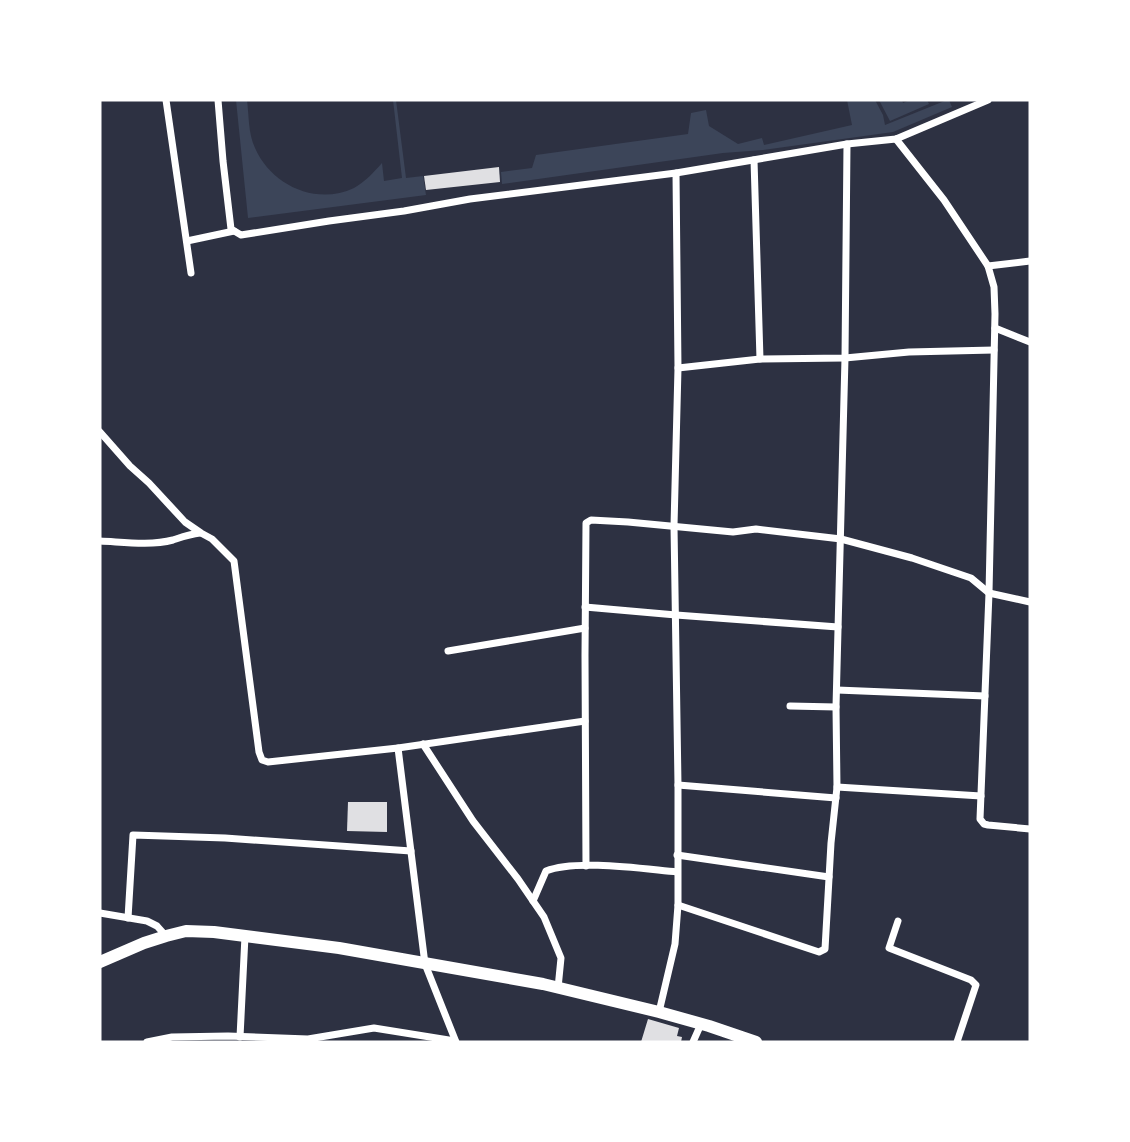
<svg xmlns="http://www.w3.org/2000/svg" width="1130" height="1142" viewBox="0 0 1130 1142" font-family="'Work Sans',sans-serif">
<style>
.green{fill:#3c4559}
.building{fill:#e0e0e3}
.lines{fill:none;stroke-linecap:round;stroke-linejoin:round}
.minor{stroke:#fff;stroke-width:7}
.primary{stroke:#fff;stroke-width:12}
</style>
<rect width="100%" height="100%" fill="#2d3142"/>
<g class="green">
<path d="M236 100H247C249 115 248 133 255 148 271 185 316 206 354 188 365 182 374 172 382 163L384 181 402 178 393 100H396L406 178 423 176 426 195 248 218Z"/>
<path d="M847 100H875L883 115 885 125 947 100H949L952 107 893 132 763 150 723 153 502 184 501 172 532 168 536 155 688 134 691 113 706 110 709 126 738 144 762 138 764 145 852 125Z"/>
<path d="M879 100H902L903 103 910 100H927L929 104 890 121Z"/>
</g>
<g class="building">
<path d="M499 167 500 182 426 190 424 176Z"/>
<path d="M348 802H387V832L347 831Z"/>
<path d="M648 1019 679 1028 677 1036 682 1037 681 1042H641Z"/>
</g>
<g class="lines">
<g class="minor">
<path d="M166 100 191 273"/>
<path d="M218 100 223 161 231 229 241 235 329 221 404 211 470 199 676 173 847 144 896 139 988 100"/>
<path d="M896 139 944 200 988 266 994 287 995 314 989 593 980 819 984 824 988 825 1030 829"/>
<path d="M754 160 760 359"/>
<path d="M187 241 234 231"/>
<path d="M988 266 1030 261"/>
<path d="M995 328 1030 342"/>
<path d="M678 368 760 359 845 358 909 352 994 350"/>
<path d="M100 432 130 466 149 483 185 522 201 533 212 539 234 561 259 752 262 760 268 762 398 748 585 721"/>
<path d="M100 541C123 542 150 546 173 540 182 537 190 534 200 533"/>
<path d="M585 607 676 615 838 627"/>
<path d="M448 651 585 628"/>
<path d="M837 690 985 696"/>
<path d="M790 706 836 707"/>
<path d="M423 744 473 821 518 879 544 917 561 958 558 988"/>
<path d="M398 748 425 964 456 1042"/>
<path d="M678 785 836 798"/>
<path d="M837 787 981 796"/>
<path d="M677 855 829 877"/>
<path d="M586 866 585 655 586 523 591 520 628 522 733 532 756 529 841 539 912 558 971 578 989 593 1030 602"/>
<path d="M533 901 546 871C576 859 643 869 677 872"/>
<path d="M678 905 819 952 825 949 831 843 837 787 836 707 845 358 847 144"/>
<path d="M100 913 147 921 157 926 166 936"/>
<path d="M128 918 133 835 225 838 411 851"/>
<path d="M898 921 889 948 971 980 976 985 957 1042"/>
<path d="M659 1012 675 944 678 905V785L674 526 678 368 676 173"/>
<path d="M240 1037 245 936"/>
<path d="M147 1042 172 1037 228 1036 308 1039 374 1028 455 1041"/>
<path d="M693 1042 701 1024"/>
</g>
<path class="primary" d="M100 962 144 943 166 936 186 931 214 932 339 948 543 984 659 1012 709 1026 756 1042"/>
</g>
<rect width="1130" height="1142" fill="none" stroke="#ffffff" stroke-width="203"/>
</svg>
